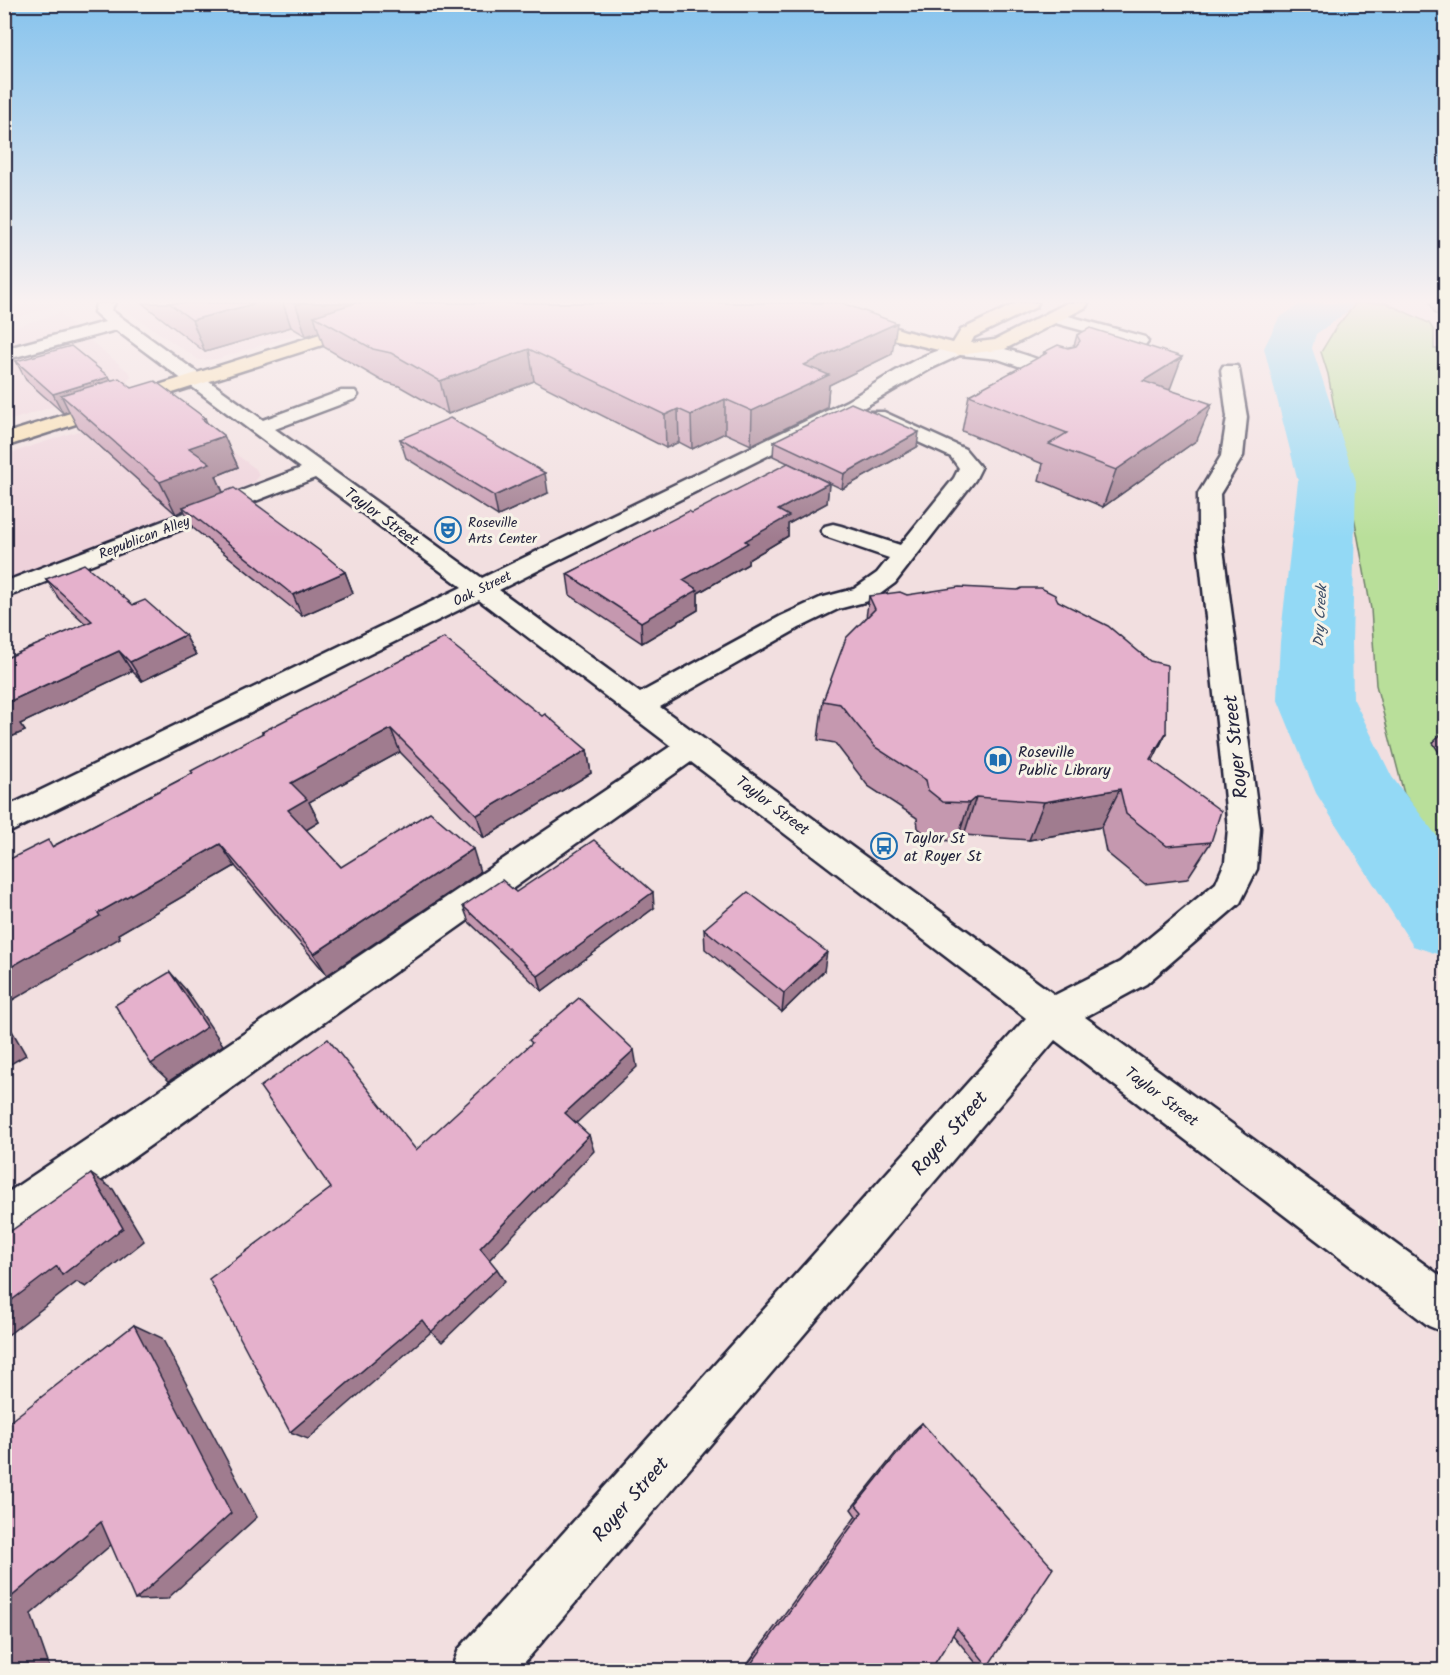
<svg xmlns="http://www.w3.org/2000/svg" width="1450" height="1675" viewBox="0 0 1450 1675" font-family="Kalam,sans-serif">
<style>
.built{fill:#eed1da}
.green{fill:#b9df9a;stroke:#6e806a;stroke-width:1.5}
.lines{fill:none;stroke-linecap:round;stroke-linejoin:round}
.river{fill:#93d9f5;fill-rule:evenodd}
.minor-casing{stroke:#22223b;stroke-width:5}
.major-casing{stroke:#22223b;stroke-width:5}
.minor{fill:#f7f3e8;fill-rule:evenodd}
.major{fill:#f9deab;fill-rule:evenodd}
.wall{fill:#c598af;stroke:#22223b;stroke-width:1.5}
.shaded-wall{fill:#a07c8f;stroke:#22223b;stroke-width:1.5}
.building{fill:#e5b1cc;stroke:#22223b;stroke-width:1.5}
.labels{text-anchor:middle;stroke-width:6;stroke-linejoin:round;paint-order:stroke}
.far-poi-label{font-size:14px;fill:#22223b;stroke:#f7f3e8;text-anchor:start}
.far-street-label{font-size:14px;fill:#22223b;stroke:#f7f3e8}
.far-water-label{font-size:15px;font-style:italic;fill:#3e506a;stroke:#f7f3e8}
.street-label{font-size:16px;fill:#22223b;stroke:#f7f3e8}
.poi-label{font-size:16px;fill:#22223b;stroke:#f7f3e8;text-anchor:start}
.near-street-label{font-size:20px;fill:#22223b;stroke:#f7f3e8}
</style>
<rect width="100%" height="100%" fill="#f2dfe0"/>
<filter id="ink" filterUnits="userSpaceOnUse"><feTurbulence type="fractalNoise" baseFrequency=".0167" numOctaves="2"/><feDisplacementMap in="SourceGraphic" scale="12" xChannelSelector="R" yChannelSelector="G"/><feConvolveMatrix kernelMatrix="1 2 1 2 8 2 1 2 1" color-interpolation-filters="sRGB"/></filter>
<g filter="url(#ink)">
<g class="built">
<path d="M5 303H65L5 321Z"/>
<path d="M122 303H379L386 307 217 359 199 360 122 308 120 305Z"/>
<path d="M60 313 77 330 130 373 131 377 126 383 5 422V330Z"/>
<path d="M160 404H168L256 469 259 475 255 482 5 580V455Z"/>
</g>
<path class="green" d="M1356 303H1386L1429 323 1434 331V349H1445V852L1404 794 1376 685 1371 609 1328 374 1321 352 1335 329Z"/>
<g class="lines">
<path class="river" d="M1302 303H1354L1347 312 1316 334 1312 348 1356 481 1352 642 1353 698 1392 777 1446 848V957L1413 946 1316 793 1277 698 1280 642 1298 481 1264 348 1279 318Z"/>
<defs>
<g id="minor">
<path d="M115 303 111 310 263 420 341 391H355L358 395 355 399 275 429 482 578 847 401C879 382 921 351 958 345 993 340 1034 358 1066 370L1068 374 1066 378 1059 380 998 359 960 355 930 369 861 409 499 590 640 693 781 616 820 598 854 589 877 573 889 558 825 536 821 531 825 526 833 524 841 526 900 545 954 478 959 468 951 457 870 420 867 416 870 412H884L965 449 981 468 975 480 895 583 872 600 838 609 799 628 660 707 1055 995 1120 962 1216 883 1225 862 1228 828 1198 541V494L1221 456 1227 417 1221 370 1223 366H1237L1239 370 1247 417 1243 456 1220 494 1222 541 1260 828 1257 869 1240 903 1146 984 1085 1017 1446 1280V1333L1429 1326 1055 1040 518 1670H451L459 1649 1026 1018 691 762 20 1238 4 1244V1195L671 746 479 600 4 835V808L462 587 315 478 4 598V582L301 468 116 330 4 360V349L105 322 94 312 96 304Z"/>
<path d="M1054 312 1145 337 1148 341 1145 345 1139 346 1048 321 1046 317 1048 313Z"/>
</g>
<g id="major">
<path d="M418 303H443L441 307 4 447V434Z"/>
<path d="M800 303H824L905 331 953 343 961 330 1017 303H1038L1036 307 974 337 971 343 995 340 1067 303H1088L1086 307 1005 349 959 355 893 339 802 307Z"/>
</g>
</defs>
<use href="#minor" class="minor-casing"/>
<use href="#major" class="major-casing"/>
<use href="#minor" class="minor"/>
<use href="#major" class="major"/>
</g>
<g class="wall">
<path d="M142 303H842L892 354 829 385 827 408 751 445 725 433 692 449 679 442 666 448 534 381 448 414 399 386 382 381 324 347 319 332 306 336 291 327 205 352Z"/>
<path d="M1430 303H1446V315L1435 314Z"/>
<path d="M1077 335 1170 390 1197 440 1103 507 1039 480 1043 464 962 431 969 395 1043 356 1044 352 1074 346Z"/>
<path d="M16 361 109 377 111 380 132 388 207 423 224 436 238 467 216 476 223 492 345 572 353 593 302 616 193 528 184 510 176 514 77 426 69 411 63 413 26 380Z"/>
<path d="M400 439 548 493 498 516 406 458Z"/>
<path d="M774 441 917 447 842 489 773 456Z"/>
<path d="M829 483 827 503 788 524V536L748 560V564L698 593V610L642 643 570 595 567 574 692 513Z"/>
<path d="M46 579 133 605 185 635 196 655 142 681 132 671 20 724 25 731 4 740V659L86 624 59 599Z"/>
<path d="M907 595 1058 601 1166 733 1152 761 1211 842 1187 879 1145 884 1106 852 1101 827 1029 840 964 835 957 841 933 840 918 828 917 818 868 786 835 743 818 740 823 701 866 618 869 596Z"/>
<path d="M542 716 587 750 591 773 484 838 400 752 309 802 319 822 306 830 341 867 480 872 327 975 235 866 118 934 120 938 53 846 193 773 263 734 262 732Z"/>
<path d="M1446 728V763L1433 743Z"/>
<path d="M516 892 654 908 542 991 469 922 463 906Z"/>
<path d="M704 929 824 971 782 1012 705 949Z"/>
<path d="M922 1423 988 1666 976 1663 953 1635 748 1668 747 1665 856 1516 851 1509 914 1430Z"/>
</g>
<g class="shaded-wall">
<path d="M257 303H283L291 327 205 352 192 320Z"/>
<path d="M303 303H390L314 316 319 332 306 336 296 305Z"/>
<path d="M897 323 892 354 829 385 827 408 751 445 752 411 804 365Z"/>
<path d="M529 349 534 381 448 414 440 381Z"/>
<path d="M1182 357 1169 392 1143 381Z"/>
<path d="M109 377 119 395H61L69 411 63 413 53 394Z"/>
<path d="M725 399V433L692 449 691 415Z"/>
<path d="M1212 404 1197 440 1103 507 1116 470Z"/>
<path d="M678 409 679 442 666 448 665 415Z"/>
<path d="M205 418 214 440 224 436 238 467 216 476 224 495 183 507 184 510 176 514 160 482 189 448 202 419Z"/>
<path d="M919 432 917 447 842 489 844 474Z"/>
<path d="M545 473 548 493 498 516 494 496Z"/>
<path d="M829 483 827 503 788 524V536L748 560V564L698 593V610L642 643 641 622 683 580 745 541 778 510Z"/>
<path d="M345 572 353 593 302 616 293 595Z"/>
<path d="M185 635 196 655 142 681 130 662Z"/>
<path d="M119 651 132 671 20 724 25 731 4 740V704Z"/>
<path d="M391 729 400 752 309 802 319 822 301 833 288 810 291 783Z"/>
<path d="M1166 733 1147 772 1150 759Z"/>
<path d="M587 750 591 773 484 838 477 815Z"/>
<path d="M1120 789 1101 827 1029 840 1044 802Z"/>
<path d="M976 797 964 835 957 841 969 803Z"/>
<path d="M220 844 235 866 118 934 120 938 4 1005V971L98 913Z"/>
<path d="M473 849 480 872 327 975 314 954Z"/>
<path d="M653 892 654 908 542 991 538 976Z"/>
<path d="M827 952 824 971 782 1012 784 993Z"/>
<path d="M170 972 186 990 223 1045 169 1081 151 1064Z"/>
<path d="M4 1017 26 1055 4 1068Z"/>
<path d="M634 1050 637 1067 570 1129 565 1113Z"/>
<path d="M589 1135 594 1151 489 1260 480 1248Z"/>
<path d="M91 1174 113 1189 144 1241 86 1287 77 1282 4 1338V1306Z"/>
<path d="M4 1227 25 1237 4 1236Z"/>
<path d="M497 1269 505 1281 442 1342 431 1332 308 1439 290 1432 422 1320Z"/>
<path d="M134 1325 162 1338 257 1517 167 1599 135 1600Z"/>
<path d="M101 1522 134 1525 31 1614 51 1671H9L4 1658V1603Z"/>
</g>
<g class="building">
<path d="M169 303H257L192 320Z"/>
<path d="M355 303H842L897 323 804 365 829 375 752 411 725 399 691 415 678 409 665 415 529 349 440 381 391 353 373 349 314 316Z"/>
<path d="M1090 328 1182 357 1143 381 1212 404 1116 470 1049 444 1067 433 969 395 1047 353 1044 352 1058 345 1068 348 1076 346 1080 341 1077 335Z"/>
<path d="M71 346 109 377 53 394 16 361Z"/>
<path d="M119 378 132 388 155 381 205 418 202 419 224 436 189 448 210 463 160 482 61 395Z"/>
<path d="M851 403 919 432 844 474 774 441Z"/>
<path d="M450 418 545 473 494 496 400 439Z"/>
<path d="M788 463 829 483 778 510 789 516 745 541 748 543 683 580 698 590 641 622 567 574 689 511 692 513Z"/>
<path d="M234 488 320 551 345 572 293 595 183 507Z"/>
<path d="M84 564 133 605 145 600 185 635 130 662 119 651 4 704V659L92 621 46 579Z"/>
<path d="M959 587 1018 590 1022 588H1041L1055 595 1058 601 1108 626 1150 661 1167 665 1166 733 1150 759 1221 811 1211 842 1167 846 1126 814 1120 789 1044 802 976 797 969 803 943 802 928 790 926 780 875 747 840 704 823 701 846 638 875 609 869 596 900 592 907 595Z"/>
<path d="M444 638 542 716 545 714 587 750 477 815 391 729 291 783 307 799 288 810 341 867 430 812 473 849 314 954 220 844 98 913 100 916 4 971V862L48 840 52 847 193 773 191 771 263 733 262 732Z"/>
<path d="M4 705 9 711 4 713Z"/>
<path d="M594 840 653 892 538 976 463 906 502 880 516 892Z"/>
<path d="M748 892 827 952 784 993 704 929Z"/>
<path d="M170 972 207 1027 151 1064 115 1005Z"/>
<path d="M579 998 634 1050 565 1113 589 1135 480 1248 497 1269 431 1332 422 1320 290 1432 209 1279 331 1188 260 1087 328 1039 416 1150 532 1043 529 1040Z"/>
<path d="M91 1174 123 1228 62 1275 57 1266 4 1306V1236Z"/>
<path d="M134 1325 231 1513 135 1600 101 1522 4 1603V1426Z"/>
<path d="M922 1423 1053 1568 988 1666 957 1628 930 1671H750L748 1668 862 1512 856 1505Z"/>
<path d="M4 1658 9 1671H4Z"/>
</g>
</g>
<linearGradient id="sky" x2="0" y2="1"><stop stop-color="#86c3ed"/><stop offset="0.56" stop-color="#f9f1f1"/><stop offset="1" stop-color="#f9f1f1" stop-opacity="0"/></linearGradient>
<rect width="1450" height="538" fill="url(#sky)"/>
<defs>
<symbol id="theatre-ring" viewBox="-11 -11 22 22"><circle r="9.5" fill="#f7f3e8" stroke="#1f6fb2" stroke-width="1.5"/><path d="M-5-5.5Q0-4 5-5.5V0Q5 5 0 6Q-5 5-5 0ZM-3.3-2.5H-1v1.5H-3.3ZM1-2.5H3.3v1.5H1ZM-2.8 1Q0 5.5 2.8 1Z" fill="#1f6fb2"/></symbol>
<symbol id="library-ring" viewBox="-11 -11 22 22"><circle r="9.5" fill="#f7f3e8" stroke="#1f6fb2" stroke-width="1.5"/><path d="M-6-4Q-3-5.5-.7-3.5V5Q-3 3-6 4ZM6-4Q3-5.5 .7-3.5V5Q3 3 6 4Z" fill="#1f6fb2"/></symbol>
<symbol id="bus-ring" viewBox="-11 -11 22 22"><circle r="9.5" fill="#f7f3e8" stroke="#1f6fb2" stroke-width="1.5"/><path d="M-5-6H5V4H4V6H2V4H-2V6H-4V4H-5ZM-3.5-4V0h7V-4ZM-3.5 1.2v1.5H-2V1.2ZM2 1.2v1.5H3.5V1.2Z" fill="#1f6fb2"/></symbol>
</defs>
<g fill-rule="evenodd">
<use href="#theatre-ring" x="433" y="515" width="30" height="30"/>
<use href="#library-ring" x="983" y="745" width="30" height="30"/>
<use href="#bus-ring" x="869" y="831" width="30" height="30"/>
</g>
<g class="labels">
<g class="far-poi-label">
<text x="468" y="527">Roseville<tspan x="468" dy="16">Arts Center</tspan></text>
</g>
<g class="far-street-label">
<text transform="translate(144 537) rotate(-21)" y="5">Republican Alley</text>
<text transform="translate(482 588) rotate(-26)" y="5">Oak Street</text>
</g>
<g class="far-water-label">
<text transform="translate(1320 616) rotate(-87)" y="5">Dry Creek</text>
</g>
<g class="street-label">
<text transform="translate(382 516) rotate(36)" y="6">Taylor Street</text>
<text transform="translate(773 805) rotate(37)" y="6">Taylor Street</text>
<text transform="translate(1162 1096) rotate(37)" y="6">Taylor Street</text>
</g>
<g class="poi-label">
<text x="1018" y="757">Roseville<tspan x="1018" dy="18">Public Library</tspan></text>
<text x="904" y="843">Taylor St<tspan x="904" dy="18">at Royer St</tspan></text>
</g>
<g class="near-street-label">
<text transform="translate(1235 747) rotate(-96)" y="7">Royer Street</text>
<text transform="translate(949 1133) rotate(-49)" y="7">Royer Street</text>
<text transform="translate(630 1499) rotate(-49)" y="7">Royer Street</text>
</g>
</g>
<rect width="1450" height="1675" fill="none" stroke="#f7f3e8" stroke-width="24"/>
<rect x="12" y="12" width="1426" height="1651" fill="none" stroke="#22223b" stroke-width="2" filter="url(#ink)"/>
</svg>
